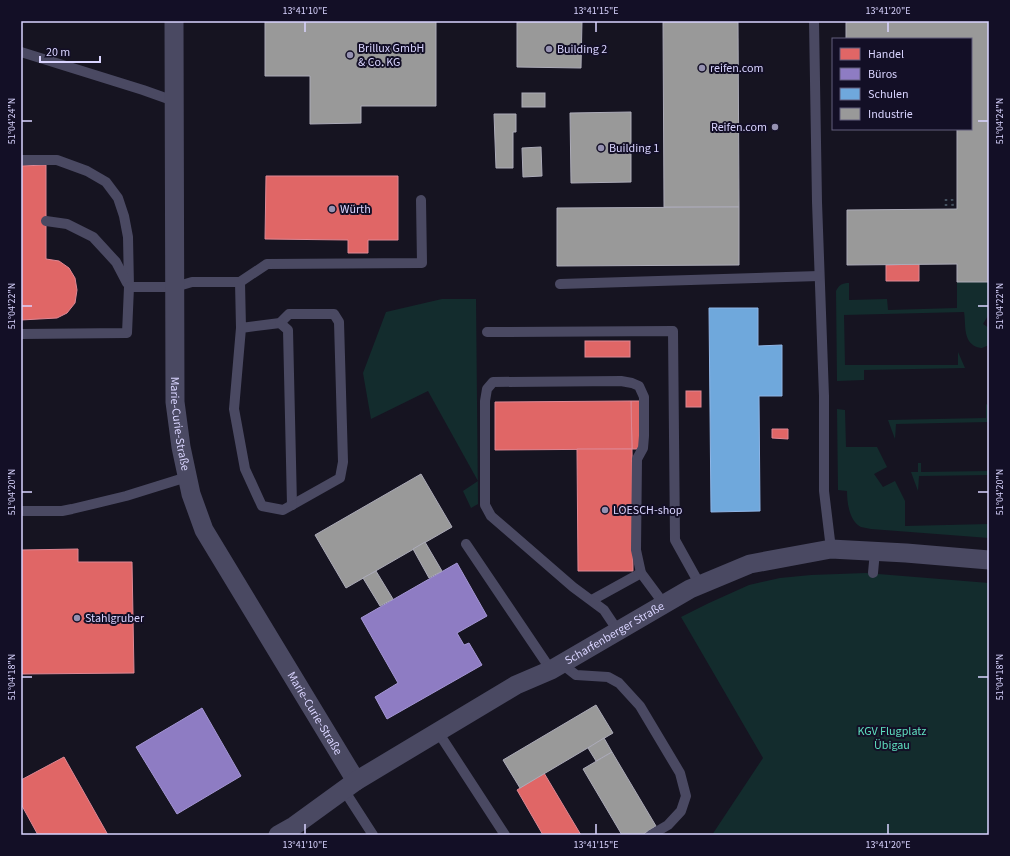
<svg xmlns="http://www.w3.org/2000/svg" width="1010" height="856" viewBox="0 0 1010 856" font-family="'Source Sans 3',sans-serif">
<style>
.green{fill:#132c2d}
.shops{fill:#e06666;stroke:#de8794}
.offices{fill:#8e7cc3;stroke:#a496d5}
.schools{fill:#6fa8dc;stroke:#8fb5e6}
.industry{fill:#999;stroke:#acabb8}
.lines{fill:none;stroke-linecap:round;stroke-linejoin:round}
.path{stroke:#44505f;stroke-width:2.5;stroke-dasharray:2 3;stroke-linecap:butt}
.service{stroke:#4a4962;stroke-width:10}
.minor{stroke:#4a4962;stroke-width:19}
.ticks{fill:none;stroke:#d9d4ff;stroke-width:1.5}
.poi-dot{fill:#9591b1;stroke:#130f26;stroke-width:1.5}
.labels{text-anchor:middle;stroke-width:4;stroke-linejoin:round;paint-order:stroke}
.poi-label{font-size:12px;fill:#d9d4ff;stroke:#130f26;text-anchor:start}
.street-label{font-size:12px;fill:#d9d4ff;stroke:#130f26}
.park-label{font-size:12px;fill:#5fe0c0;stroke:#130f26}
.neatline{fill:none;stroke:#d9d4ff;stroke-width:1.5}
.ticks-label{font-size:10px;text-anchor:middle;fill:#d9d4ff}
</style>
<rect width="100%" height="100%" fill="#161421"/>
<g class="green">
<path d="M957 282H989V314L983 324 989 328V345L982 348C980 348 975 347 973 345 963 338 966 322 964 312L844 315 845 365H958V352L965 368 864 370V380L837 381 836 291C839 285 842 283 849 283V300L887 299 888 310 957 308Z"/>
<path d="M442 299H476L478 504 471 508 463 491 478 481 428 391 371 419 363 373 386 312Z"/>
<path d="M986 404 989 406V422L896 424 895 439 888 420 986 418Z"/>
<path d="M837 409 845 410 846 447H877L887 467 874 474 883 487 895 481 905 501V526L989 524V538L871 529C868 528 864 528 861 527 849 521 847 502 847 491L838 490Z"/>
<path d="M918 463H921V472L989 471V475L919 476 918 491 911 472H918Z"/>
<path d="M866 573 989 583V835H712L763 758 681 617 709 603 749 585 780 578 811 575Z"/>
</g>
<g class="shops">
<path d="M46 165V259L59 261 69 268 75 278 77 290 75 303 67 313 57 318 21 320V166Z"/>
<path d="M266 176H398V240H368V253H348V240L265 239Z"/>
<path d="M919 264V281H886V265Z"/>
<rect x="585" y="341" width="45" height="16"/>
<rect x="686" y="391" width="15" height="16"/>
<path d="M631 401H640V449H632Z"/>
<path d="M631 401 632 449 495 450V402Z"/>
<path d="M772 429H788V439L772 438Z"/>
<path d="M577 449H632L633 571H578Z"/>
<path d="M78 549V562H132L134 673 21 674V550Z"/>
<path d="M64 757 108 835H38L21 804V780Z"/>
<path d="M544 773 581 835H543L517 790Z"/>
</g>
<g class="offices">
<path d="M457 563 487 616 457 633 464 645 469 643 482 665 387 719 375 697 398 683 361 618Z"/>
<path d="M202 708 241 776 177 814 136 747Z"/>
</g>
<path class="schools" d="M709 308H758V346L782 345V396H759L760 511 711 512Z"/>
<g class="industry">
<path d="M265 21H436V106H361V123L310 124V76H265Z"/>
<path d="M517 21H582L581 68 517 67Z"/>
<path d="M663 21H738L739 207H664Z"/>
<path d="M846 21H989V282H957V264L847 265V210L957 209V129H971V39H846Z"/>
<rect x="522" y="93" width="23" height="14"/>
<path d="M631 112V182L571 183 570 113Z"/>
<path d="M494 114H516V132H513V168H496Z"/>
<path d="M541 147 542 176 523 177 522 148Z"/>
<path d="M739 207V265L557 266V208Z"/>
<path d="M421 474 452 527 346 588 315 535Z"/>
<path d="M425 542 442 571 429 578 413 549Z"/>
<path d="M376 571 393 599 380 606 363 578Z"/>
<path d="M596 705 613 733 520 788 503 760Z"/>
<path d="M604 738 612 752 596 761 588 748Z"/>
<path d="M612 752 656 826 642 835H622L583 769Z"/>
</g>
<g class="lines">
<g class="path">
<path d="M946 199V209"/>
<path d="M952 199 953 209"/>
</g>
<g class="service">
<path d="M814 21 817 202 824 396V491L831 549"/>
<path d="M21 52 143 90 174 101"/>
<path d="M21 160H57L87 171 106 182 118 198 124 216 128 237 129 287"/>
<path d="M46 221 67 224 93 237 116 262 127 283"/>
<path d="M240 282 241 328 234 409 245 469 262 506 283 510 340 478 343 462 339 322 334 314H289L280 323 241 328"/>
<path d="M560 284 819 276"/>
<path d="M280 323 288 330 292 505"/>
<path d="M487 332 673 331 675 540 700 585"/>
<path d="M21 334 127 333 129 287H175L192 282H240L267 264 422 263 421 200"/>
<path d="M21 511H62L72 509 126 496 187 477"/>
<path d="M466 544 551 670"/>
<path d="M873 573 875 551"/>
<path d="M592 600 641 573"/>
<path d="M618 631 604 610 573 587 491 516 485 505V401L487 389 493 382 621 381 632 383 639 386 644 397V436L643 448 637 459 636 550 641 573 664 604"/>
<path d="M562 664 576 675 608 677 619 683 640 706 680 773 686 796 681 811 668 825 651 835"/>
<path d="M438 732 505 835"/>
<path d="M344 790 373 835"/>
</g>
<g class="minor">
<path id="s1" d="M174 21 175 402 181 447 191 494 204 530 356 781"/>
<path id="s2" d="M278 835 294 826 356 781 516 685 551 670 690 589 750 564 831 549 906 553 989 560"/>
</g>
</g>
<path class="ticks" d="M305 22V32M596 22V32M888 22V32M22 121H32M978 121H988M22 306H32M978 306H988M22 492H32M978 492H988M22 677H32M978 677H988M305 824V834M596 824V834M888 824V834"/>
<g class="poi-dot">
<circle cx="549" cy="49" r="4"/>
<circle cx="350" cy="55" r="4"/>
<circle cx="702" cy="68" r="4"/>
<circle cx="775" cy="127" r="4"/>
<circle cx="601" cy="148" r="4"/>
<circle cx="332" cy="209" r="4"/>
<circle cx="605" cy="510" r="4"/>
<circle cx="77" cy="618" r="4"/>
</g>
<g class="labels">
<g class="poi-label">
<text x="358" y="52">Brillux GmbH<tspan x="358" dy="14">&amp; Co. KG</tspan></text>
<text x="557" y="53">Building 2</text>
<text x="710" y="72">reifen.com</text>
<text x="767" y="131" text-anchor="end">Reifen.com</text>
<text x="609" y="152">Building 1</text>
<text x="340" y="213">Würth</text>
<text x="613" y="514">LOESCH-shop</text>
<text x="85" y="622">Stahlgruber</text>
</g>
<g class="street-label">
<text dy="4" stroke="none"><textPath href="#s1" startOffset="403">Marie-Curie-Straße</textPath></text>
<text dy="4" stroke="none"><textPath href="#s2" startOffset="393">Scharfenberger Straße</textPath></text>
<text dy="4" stroke="none"><textPath href="#s1" startOffset="727">Marie-Curie-Straße</textPath></text>
</g>
<g class="park-label">
<text x="892" y="735">KGV Flugplatz<tspan x="892" dy="14">Übigau</tspan></text>
</g>
</g>
<rect width="1010" height="856" fill="none" stroke="#130f26" stroke-width="44"/>
<rect x="832" y="38" width="140" height="92" fill="#130f26" stroke="#625e7d"/>
<rect x="840" y="48" width="20" height="12" fill="#e06666" stroke="#625e7d"/>
<text x="868" y="58" font-size="12" fill="#d9d4ff">Handel</text>
<rect x="840" y="68" width="20" height="12" fill="#8e7cc3" stroke="#625e7d"/>
<text x="868" y="78" font-size="12" fill="#d9d4ff">Büros</text>
<rect x="840" y="88" width="20" height="12" fill="#6fa8dc" stroke="#625e7d"/>
<text x="868" y="98" font-size="12" fill="#d9d4ff">Schulen</text>
<rect x="840" y="108" width="20" height="12" fill="#999999" stroke="#625e7d"/>
<text x="868" y="118" font-size="12" fill="#d9d4ff">Industrie</text>
<path d="M40 56v6h60v-6" fill="none" stroke="#d9d4ff" stroke-width="2"/>
<text x="46" y="56" font-size="12" fill="#d9d4ff" stroke="#130f26" stroke-width="3" paint-order="stroke">20 m</text>
<rect x="22" y="22" width="966" height="812" class="neatline"/>
<g class="ticks-label">
<text x="305" y="14">13°41'10"E</text>
<text x="596" y="14">13°41'15"E</text>
<text x="888" y="14">13°41'20"E</text>
<text transform="translate(11 121) rotate(-90)" y="4">51°04'24"N</text>
<text transform="translate(999 121) rotate(-90)" y="4">51°04'24"N</text>
<text transform="translate(11 306) rotate(-90)" y="4">51°04'22"N</text>
<text transform="translate(999 306) rotate(-90)" y="4">51°04'22"N</text>
<text transform="translate(11 492) rotate(-90)" y="4">51°04'20"N</text>
<text transform="translate(999 492) rotate(-90)" y="4">51°04'20"N</text>
<text transform="translate(11 677) rotate(-90)" y="4">51°04'18"N</text>
<text transform="translate(999 677) rotate(-90)" y="4">51°04'18"N</text>
<text x="305" y="848">13°41'10"E</text>
<text x="596" y="848">13°41'15"E</text>
<text x="888" y="848">13°41'20"E</text>
</g>
</svg>
